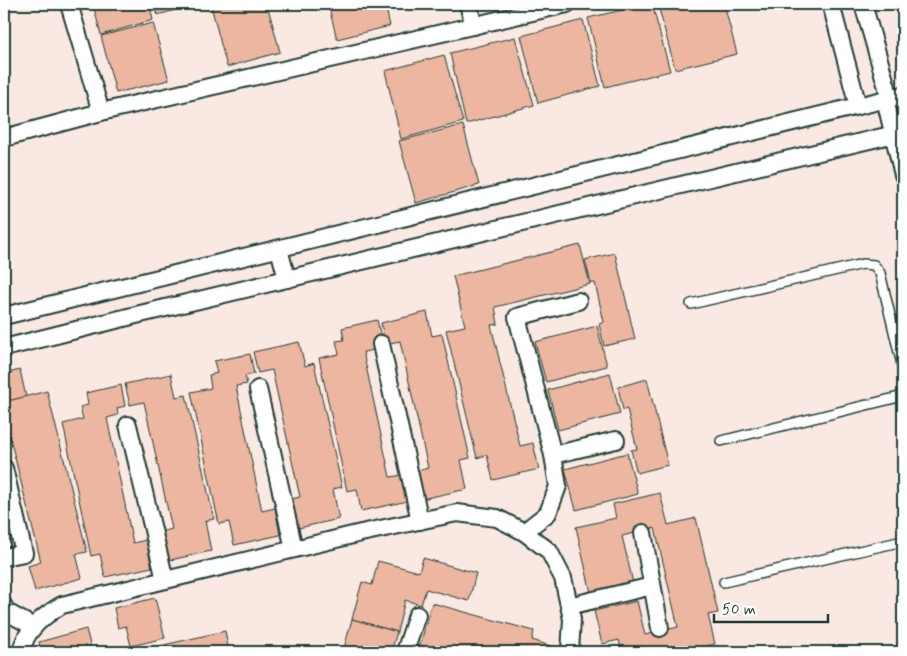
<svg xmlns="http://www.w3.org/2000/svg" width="907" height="656" viewBox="0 0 907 656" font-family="Mynerve,sans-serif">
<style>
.building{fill:#edb6a1;stroke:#1f3d34}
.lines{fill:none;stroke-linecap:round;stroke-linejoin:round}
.lane-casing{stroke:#1f3d34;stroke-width:12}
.street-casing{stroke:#1f3d34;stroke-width:20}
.lane{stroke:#fff;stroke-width:9}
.street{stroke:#fff;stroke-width:16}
</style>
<rect width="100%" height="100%" fill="#fae9e3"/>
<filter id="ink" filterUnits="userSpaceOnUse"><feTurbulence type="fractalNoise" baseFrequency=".02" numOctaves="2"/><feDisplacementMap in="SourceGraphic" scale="10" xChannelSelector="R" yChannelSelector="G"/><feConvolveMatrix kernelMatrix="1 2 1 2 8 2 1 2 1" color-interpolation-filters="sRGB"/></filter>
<g filter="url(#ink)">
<g class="building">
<path d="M93 4H149L153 20 101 35Z"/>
<path d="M154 4H199L157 15Z"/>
<path d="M220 4H267L280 52 227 67 211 6Z"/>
<path d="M328 4H385L390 26 337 39Z"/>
<path d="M648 4H652L670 71 605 87 588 18Z"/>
<path d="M661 4H724L737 54 675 69 658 5Z"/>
<path d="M583 20 600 86 538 103 521 36Z"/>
<path d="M153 23 169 80 116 93 101 36Z"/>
<path d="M515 37 534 105 466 124 450 53Z"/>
<path d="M444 55 463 122 401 139 385 71Z"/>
<path d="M463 125 479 185 416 203 399 141Z"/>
<path d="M580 245 590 284 495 307 498 324 491 325 520 446 533 443 539 469 493 480 487 455 477 458 446 330 465 326 453 276Z"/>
<path d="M615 253 635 339 604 346 599 324 604 322 595 283H591L585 260Z"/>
<path d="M427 312 432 336 442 334 470 458 461 460 467 489 422 499 416 471 428 468 400 341 385 344 381 323Z"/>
<path d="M377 320 382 341 373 342 375 350 363 352 390 477 403 475 408 501 361 511 357 489 347 491 319 358 339 354 336 341 344 340 342 328Z"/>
<path d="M597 326 607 366 546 382 535 342Z"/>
<path d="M299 342 305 366 314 363 342 487 333 489 339 519 294 529 288 500 300 497 272 370 258 373 253 352Z"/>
<path d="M250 354 254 374 245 376 247 384 236 386 262 511 275 508 280 535 234 545 229 522 219 524 191 392 211 388 209 375 217 373 214 361Z"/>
<path d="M20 370 26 397 4 402V374Z"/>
<path d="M610 373 620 414 558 430 548 390Z"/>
<path d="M171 374 176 397 186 395 214 519 205 521 211 551 166 561 160 532 172 529 144 402 130 405 125 384Z"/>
<path d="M647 379 668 465 637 473 631 450 637 449 627 409 623 410 618 387Z"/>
<path d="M121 385 125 406 117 408 118 415 107 418 133 543 146 540 152 567 105 577 100 554 91 556 63 424 83 419 80 407 88 405 86 393Z"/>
<path d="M47 391 87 552 76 554 82 578 35 591 28 566 41 562 4 414V402Z"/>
<path d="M627 453 638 494 576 510 565 469Z"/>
<path d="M660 493 668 525 696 518 718 613 708 615 715 644 682 652H622L619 640 602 644 594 611 637 601 645 635 678 627 655 528 622 536 633 583 591 593 576 527 616 518 613 504Z"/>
<path d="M423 558 476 573 469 601 426 589 421 605 405 600 397 632 352 619 362 582 372 585 378 561 419 572Z"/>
<path d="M155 598 165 638 131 646 126 626 118 628 114 608Z"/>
<path d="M432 603 534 631 532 640 557 648 556 652H447L420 645Z"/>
<path d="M352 619 397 632 391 652H343Z"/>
<path d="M86 629 92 652H41L39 642Z"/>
<path d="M225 631 229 652H133Z"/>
</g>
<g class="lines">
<defs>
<g id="lane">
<path d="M691 304 863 264 874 265 880 273 903 369"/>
<path d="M721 441 903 396"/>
<path d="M724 582 903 541"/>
</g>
<g id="street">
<path d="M69 4 101 112"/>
<path d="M468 4 474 26"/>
<path d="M863 4 890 98"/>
<path d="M885 99 903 175"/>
<path d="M858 106 903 95"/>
<path d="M4 138 101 112 567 4"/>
<path d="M279 249 287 279"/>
<path d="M578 301 517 317 553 455 616 440"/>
<path d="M4 316 858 106 831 4"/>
<path d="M381 344 420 521"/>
<path d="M4 348 136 315 903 132"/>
<path d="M258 389 294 549"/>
<path d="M128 425 165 580"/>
<path d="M4 468 24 553 4 557"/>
<path d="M524 532 548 513 558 486 553 455"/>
<path d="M643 533 660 628"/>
<path d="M4 606 5 611 34 627"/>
<path d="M569 606 652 586"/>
<path d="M21 652C25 630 43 616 62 605L361 533 457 513 497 518 524 532 549 551 563 578 572 619 570 652"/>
<path d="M405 652 417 615"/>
</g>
</defs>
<use href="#lane" class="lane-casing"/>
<use href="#street" class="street-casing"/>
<use href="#lane" class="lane"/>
<use href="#street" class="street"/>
</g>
</g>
<rect width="907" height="656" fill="none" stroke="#fff" stroke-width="20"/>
<rect x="10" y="10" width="887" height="636" fill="none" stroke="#1f3d34" stroke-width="2" filter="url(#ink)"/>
<path d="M714 614v8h114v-8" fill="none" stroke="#1f3d34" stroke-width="2.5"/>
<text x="722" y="614" font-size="15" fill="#1f3d34" stroke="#ffffff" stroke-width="4" paint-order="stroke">50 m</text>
</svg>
